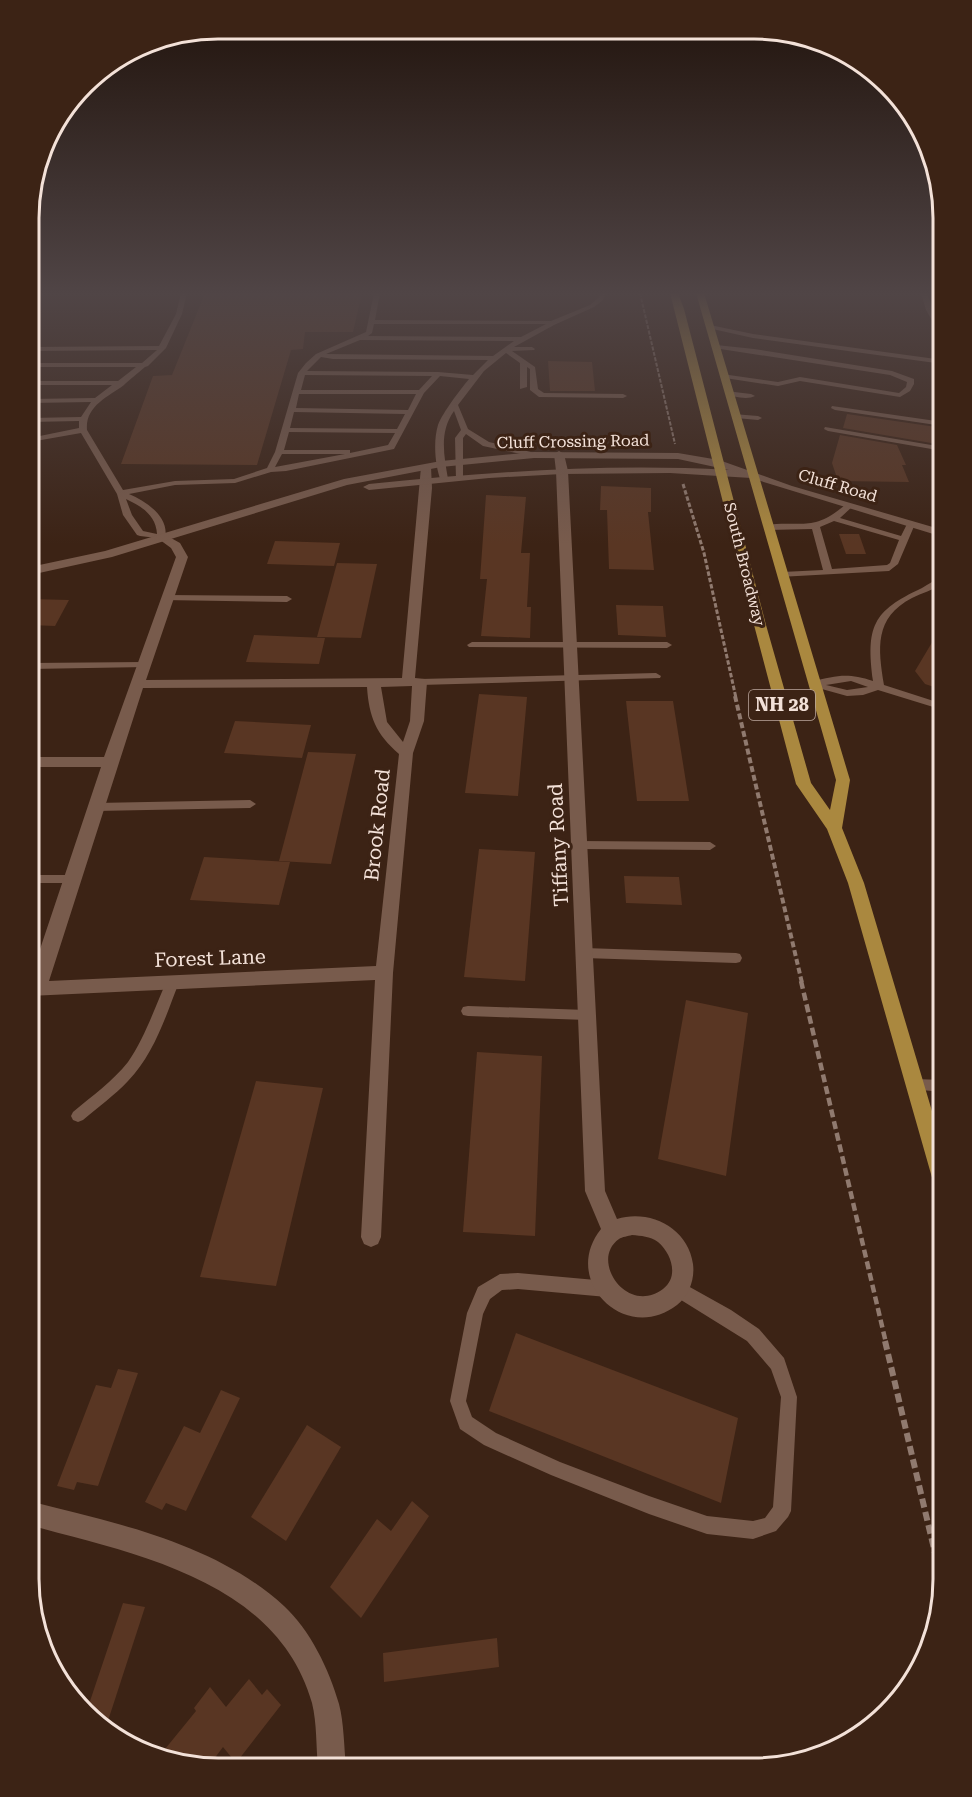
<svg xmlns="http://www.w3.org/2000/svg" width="972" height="1797" viewBox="0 0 972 1797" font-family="'Roboto Serif',serif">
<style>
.building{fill:#593623}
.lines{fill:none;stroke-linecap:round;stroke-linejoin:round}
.path-far4{stroke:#907a6f;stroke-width:2;stroke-dasharray:4 1.5;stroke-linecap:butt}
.path-far3{stroke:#907a6f;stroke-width:3;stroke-dasharray:4.5 2;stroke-linecap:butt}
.path-far2{stroke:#907a6f;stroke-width:4;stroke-dasharray:6 3;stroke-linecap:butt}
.path-far1{stroke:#907a6f;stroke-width:4.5;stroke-dasharray:8 4;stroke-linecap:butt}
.path{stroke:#907a6f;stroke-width:6;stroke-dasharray:9 4.5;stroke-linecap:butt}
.service{fill:#785b4c;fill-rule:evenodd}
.minor{fill:#785b4c;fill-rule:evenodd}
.tertiary{fill:#785b4c;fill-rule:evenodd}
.primary{fill:#aa883f;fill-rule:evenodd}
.labels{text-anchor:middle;stroke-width:6;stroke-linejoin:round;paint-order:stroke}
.far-street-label{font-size:16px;fill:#f3e1d8;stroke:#3c2315}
.shield{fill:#3c2315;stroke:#bca89e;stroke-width:1.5}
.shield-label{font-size:18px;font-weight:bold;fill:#f3e1d8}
.street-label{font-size:20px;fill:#f3e1d8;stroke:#3c2315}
.rim{fill:none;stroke:#f3e1d8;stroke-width:3}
</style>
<rect width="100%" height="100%" fill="#3c2315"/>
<g class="building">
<path d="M205 293H362L353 332H305L303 349 291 350 257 465 121 464 153 376 172 375Z"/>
<path d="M548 361 592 362 595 391H550Z"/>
<path d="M847 414 943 428V445L843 428Z"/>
<path d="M840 435 897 445 906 465H902L909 482 838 481 832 463Z"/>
<path d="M601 486 651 488V512H648L654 570 609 569 607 510H600Z"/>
<path d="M486 495 526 497 521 553H530L527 607H531L530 638 481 636 487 579H480Z"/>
<path d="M839 534H859L866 554H846Z"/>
<path d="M275 541 340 543 334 566 267 564Z"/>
<path d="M337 563 377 564 361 638 317 637Z"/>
<path d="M30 599 69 600 55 626 30 625Z"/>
<path d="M616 605 663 606 666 637 618 635Z"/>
<path d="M943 624V690L925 684 915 671Z"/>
<path d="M254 635 325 638 319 664 246 662Z"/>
<path d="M479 694 527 697 518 796 465 793Z"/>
<path d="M626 701H673L689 801H637Z"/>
<path d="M235 721 311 725 302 758 224 753Z"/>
<path d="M308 752 356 754 331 864 279 861Z"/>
<path d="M479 849 535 852 525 981 464 977Z"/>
<path d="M204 857 290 862 279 905 190 900Z"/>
<path d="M624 876 679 877 682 905 626 903Z"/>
<path d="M686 1000 748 1013 726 1176 658 1159Z"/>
<path d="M477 1052 542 1056 535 1236 463 1232Z"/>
<path d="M256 1081 323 1088 276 1286 200 1277Z"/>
<path d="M516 1333 738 1418 721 1503 489 1411Z"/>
<path d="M118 1369 138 1373 98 1486 77 1482 74 1490 57 1486 96 1385 111 1388Z"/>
<path d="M221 1390 240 1398 186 1511 166 1503 162 1510 145 1502 184 1426 200 1433Z"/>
<path d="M307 1425 341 1447 286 1541 251 1517Z"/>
<path d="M412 1501 429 1516 361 1618 330 1587 377 1519 391 1531Z"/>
<path d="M123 1603 145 1607 105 1730 86 1713Z"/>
<path d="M497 1638 499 1667 384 1682 383 1653Z"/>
<path d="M249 1679 262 1695 267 1689 281 1705 236 1763 223 1747 208 1767H193L161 1754 196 1711 194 1708 210 1687 226 1707Z"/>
</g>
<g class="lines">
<path class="path-far4" d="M640 293 675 444"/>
<path class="path-far3" d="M683 484 704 553 736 698"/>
<path class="path-far2" d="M735 696 802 983"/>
<path class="path-far1" d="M801 981 886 1343"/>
<path class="path" d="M885 1341 943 1587"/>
<g class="service">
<path d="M181 293H187L182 314 166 348 148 366 145 367C138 373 129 380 124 385 108 397 85 406 87 430L123 490 175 481 234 479 267 468 275 452 298 373 306 363 316 354 366 332 374 293H380L375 320 551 321 590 305 598 298 600 293H606L603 300 594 307 554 325 514 347H532L535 349 534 350 512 351 535 367 538 389 544 393 623 394 627 396 623 398 539 397 530 390V369L527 367V387L520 389V363L506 353 484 371 458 405 468 429 489 442 535 453V457L483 446 466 434 463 438V478L456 480 455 438 461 430 454 411C439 432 444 455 448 479L441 481C435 466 433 441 438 425 443 412 460 390 469 379L440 376 424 393 394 449 286 471 271 472 235 483 175 485 129 494C147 502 170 517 165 539L140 536 137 535 123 515 117 494 81 433 30 442V438L79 428V421L30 422V418L81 417 91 402 30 403V399L95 398 112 385H30V381H118L136 367H30V363H142L157 350 30 351V347L159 346 176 314ZM374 324H546L521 337 368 336 372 333ZM360 340H361L514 341 493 356 326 354ZM321 357 333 359 488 360 473 375 438 372 307 371ZM305 375 432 376 419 390H301ZM299 394H416L408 410 296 408ZM294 412 405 414 397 429 290 428ZM289 432 395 433 388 445 350 453V450H284ZM282 454H345L275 467ZM126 499C141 506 156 515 157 534L143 531 132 515Z"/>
<path d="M921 293H927C931 305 943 326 943 336L940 334 926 310Z"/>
<path d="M710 325 753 334 943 360V364L753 338 708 328 707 327Z"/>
<path d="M716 345 754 349 892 371 914 379V384L910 391 900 397 800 381 778 386 725 378 721 376 722 374 778 382 800 377 899 393 906 387 907 382 890 375 714 348 713 347Z"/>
<path d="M726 391 751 394 755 396C748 400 732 397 725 393Z"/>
<path d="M832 406 943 422V426L835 410 831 408Z"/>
<path d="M733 414 758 416 762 418 758 420 736 418H733Z"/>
<path d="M825 427 943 447V451L828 431 824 429Z"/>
<path d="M846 504 853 506 840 518 901 536 908 522H914L915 524 898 564 889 571 779 577V573L782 572 823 570 812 529 768 530 765 529V525C802 520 813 533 846 504ZM834 521 899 540 890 563 887 565 832 569 820 527Z"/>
<path d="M943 576 942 584C933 590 922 593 912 598 874 618 878 648 884 685L943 704V710L878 690 863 695 847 696 811 686V682C838 675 848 673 873 681 866 627 872 611 922 588 929 584 936 579 943 576ZM851 681 868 687 847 690 826 685Z"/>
<path d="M166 595 287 596 292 599 287 602 163 600V596Z"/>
<path d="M472 642H667L672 645 667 648 469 647 467 645Z"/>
<path d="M144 662 149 665 147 667 30 669V663Z"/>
<path d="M656 673 661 676 660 678 420 685 415 682 420 679Z"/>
<path d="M250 800 256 804 250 808 96 811 90 807 96 803Z"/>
<path d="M579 841 710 842 716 846 710 850 579 849 573 845Z"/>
<path d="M29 875H72L78 879 72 883H29Z"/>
<path d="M584 948 736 953 740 954 742 958 740 962 736 963 584 958 580 957 578 953 580 949Z"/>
<path d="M173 977 178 978 179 982C166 1016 154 1054 128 1081 115 1095 98 1107 83 1120L78 1122 73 1120 71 1116 73 1112C92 1096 113 1081 128 1062 146 1036 155 1006 168 978Z"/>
<path d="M468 1006 587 1010 592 1011 594 1015 592 1019 587 1020 468 1016 463 1015 461 1011 463 1007Z"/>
<path d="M915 1079 943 1080V1092L910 1089 908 1085 910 1081Z"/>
<path d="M518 1273 607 1281 613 1283 615 1289 613 1295 607 1297 518 1289 502 1290 490 1299 483 1314 466 1401 472 1417 496 1433 560 1462 649 1496 707 1516 753 1521 765 1518 773 1507 781 1397 771 1369 747 1341 673 1295 671 1289 673 1283 679 1281 731 1310 759 1329 784 1358 797 1397 791 1511 788 1517 776 1531 753 1539 707 1534 649 1514 551 1475 484 1445 460 1429 450 1401 467 1313 478 1287 500 1274Z"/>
</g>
<g class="minor">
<path d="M559 451 564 454 568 471 605 1191 617 1219C650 1209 688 1228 693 1264 695 1279 689 1296 677 1305 625 1345 560 1280 601 1229L585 1191 556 471 554 454ZM632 1235C641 1236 650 1236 658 1242 672 1254 679 1277 663 1289 627 1316 589 1260 619 1239 622 1237 628 1236 632 1235Z"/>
<path d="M426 464 431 467 432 488 415 678 425 679 427 682 424 721 413 753 393 973 381 1237 378 1244 371 1247 364 1244 361 1237 375 980 29 996V982L101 767H29V757H104L176 557 171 548 156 537 162 533 180 543 188 557 146 680 402 678 421 467ZM412 686 410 721 403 742 387 722 381 687ZM367 687C369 717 376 734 399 754L376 966 49 981 143 688Z"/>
<path d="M29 1501C116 1523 215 1543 284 1606 310 1630 329 1669 339 1704 344 1723 344 1747 346 1767H318C316 1747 317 1723 312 1703 277 1580 135 1554 29 1525Z"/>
</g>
<path class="tertiary" d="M534 452 678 453 719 460 792 486 943 530V537L751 478 670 473 562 474 489 478 369 490 363 487 369 484C489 472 608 463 729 470L678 459 534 458 441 467 347 485 112 557 30 575V567L105 551 344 479 441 461Z"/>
<path class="primary" d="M670 293H678L684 309 766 625 811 783 830 810 836 780 696 293H704L850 780 842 828 864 883 943 1148V1190L936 1188 933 1181 848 883 827 829 796 784 754 625Z"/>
</g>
<linearGradient id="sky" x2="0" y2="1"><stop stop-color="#21130c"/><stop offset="0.54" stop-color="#504546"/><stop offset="1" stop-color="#504546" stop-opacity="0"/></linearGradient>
<rect width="972" height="544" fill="url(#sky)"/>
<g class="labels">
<g class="far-street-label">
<text transform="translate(573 441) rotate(-1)" y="6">Cluff Crossing Road</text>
<text transform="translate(838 485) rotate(16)" y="6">Cluff Road</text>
<text transform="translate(745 564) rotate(76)" y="6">South Broadway</text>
</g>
<rect class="shield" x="749" y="690" width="66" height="30" rx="4.5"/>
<g class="shield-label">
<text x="782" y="711">NH 28</text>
</g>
<g class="street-label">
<text transform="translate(377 825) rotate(-84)" y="7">Brook Road</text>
<text transform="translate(558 845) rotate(-93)" y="7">Tiffany Road</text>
<text transform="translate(210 958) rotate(-2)" y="7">Forest Lane</text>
</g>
</g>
<path d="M0 0H972V1797H0ZM218 39H754A179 179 0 0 1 933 218V1579A179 179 0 0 1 754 1758H218A179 179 0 0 1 39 1579V218A179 179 0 0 1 218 39Z" fill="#3c2315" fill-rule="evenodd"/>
<path class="rim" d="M218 39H754A179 179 0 0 1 933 218V1579A179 179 0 0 1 754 1758H218A179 179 0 0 1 39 1579V218A179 179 0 0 1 218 39Z"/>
</svg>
